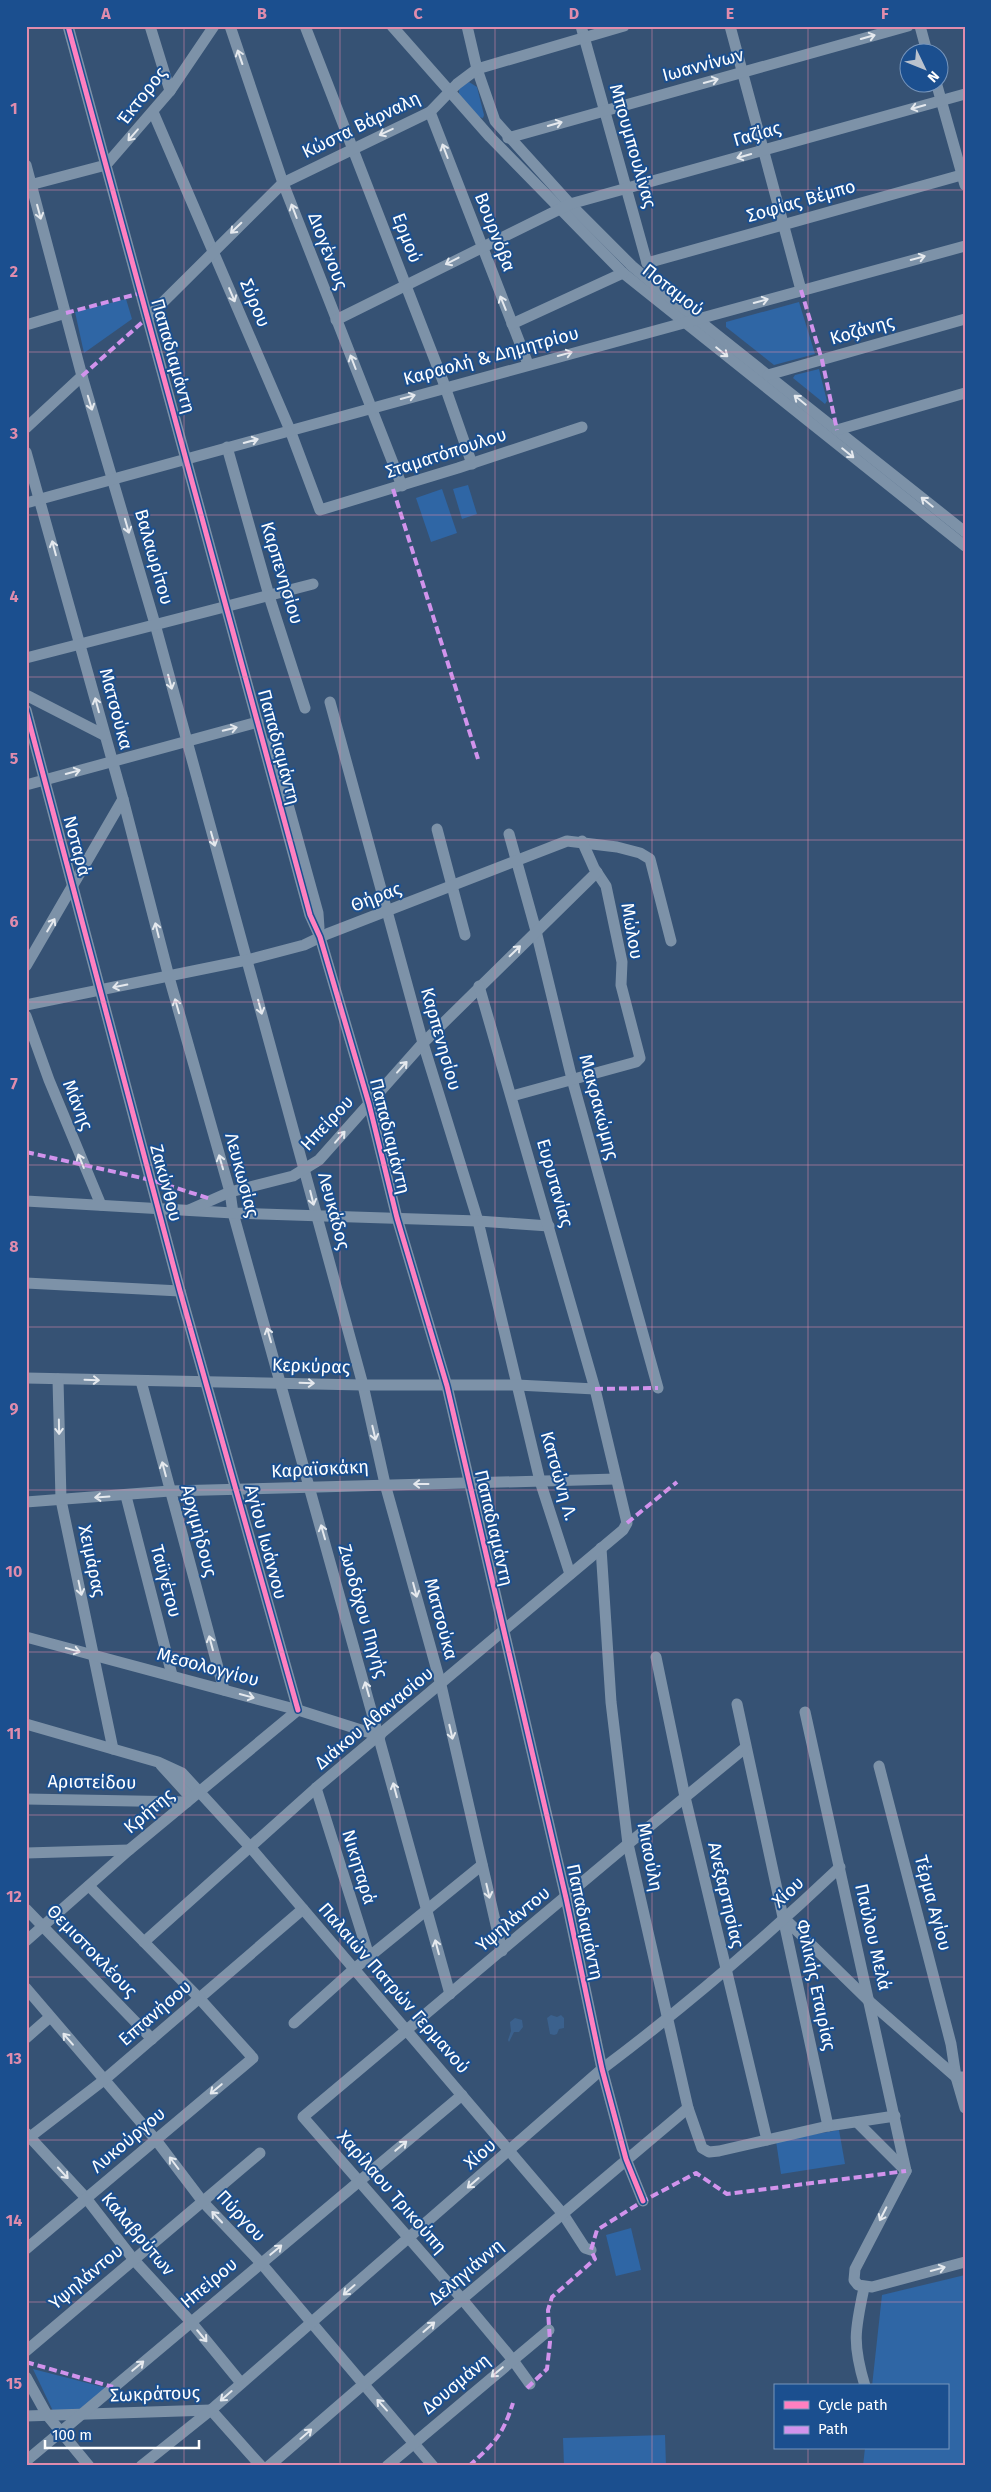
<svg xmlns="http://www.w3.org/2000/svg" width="991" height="2492" viewBox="0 0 991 2492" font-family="'Fira Sans',sans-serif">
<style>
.green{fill:#2f66a5}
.water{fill:#3b618d}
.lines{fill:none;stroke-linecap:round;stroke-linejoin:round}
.minor{stroke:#7d92a8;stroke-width:11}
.quiet{stroke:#d193ec;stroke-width:4;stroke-dasharray:8 4;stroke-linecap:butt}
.cycleway-casing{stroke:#1b4f8f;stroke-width:8}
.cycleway{stroke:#ff80c0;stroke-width:5}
.oneway{stroke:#e5e9ee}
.grid{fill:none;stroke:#e08cad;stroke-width:1;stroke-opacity:0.55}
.labels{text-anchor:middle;stroke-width:4;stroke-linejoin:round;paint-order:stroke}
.street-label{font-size:18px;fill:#fff;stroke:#1b4f8f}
.neatline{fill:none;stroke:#e08cad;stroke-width:2}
.grid-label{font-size:16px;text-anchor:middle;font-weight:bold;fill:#e08cad}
</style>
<rect width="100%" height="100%" fill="#365274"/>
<g class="green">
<path d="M469 82 477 87 484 115 483 118 479 117 459 94V88Z"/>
<path d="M126 299 132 319 84 353 75 312Z"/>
<path d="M799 302 815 354 774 365 726 327V322Z"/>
<path d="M819 369 827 401 825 404 793 378 795 375Z"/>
<path d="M468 485 477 514 462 519 453 489Z"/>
<path d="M442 489 457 533 431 542 416 498Z"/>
<path d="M839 2130 845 2164 781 2174 776 2141Z"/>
<path d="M631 2228 641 2270 616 2276 606 2235Z"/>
<path d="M965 2275V2466H863L865 2448H947V2386H872L882 2295Z"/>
<path d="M33 2369 107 2388 77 2411H53Z"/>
<path d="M665 2435 666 2466H564L563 2438Z"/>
</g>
<g class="water">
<path d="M551 2015 557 2017 561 2015 564 2018V2028L559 2029 557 2034 554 2035 550 2034 547 2018Z"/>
<path d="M515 2018 522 2020 523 2027 519 2032H514L509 2042 508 2040 511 2031 510 2022Z"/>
</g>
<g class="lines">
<g class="minor">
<path d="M68 26 310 915 320 937 369 1104 397 1218 447 1386 566 1898 602 2069 626 2159 643 2201"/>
<path d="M150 26 170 91"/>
<path d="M230 26 283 183 402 486"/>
<path d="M305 26 443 381 472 464"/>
<path d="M392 26 490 137 623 273 965 546"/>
<path d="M467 26 477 69 495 121 570 204 632 266 658 288 965 532"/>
<path d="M581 26 647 263"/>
<path d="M730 26 801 290"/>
<path d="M920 26 927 52"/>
<path d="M936 82 965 185"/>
<path d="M153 112 290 430 320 510 458 468 582 427"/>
<path d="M430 112 528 364"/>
<path d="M508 138 908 26"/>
<path d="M26 165 82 376 155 624 363 1385 385 1484 441 1685 502 1951"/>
<path d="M26 186 106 165 170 91 214 26"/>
<path d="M647 263 965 174"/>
<path d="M148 317 283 183 430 112 457 84 477 69 624 26"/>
<path d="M336 320 570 204 965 94"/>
<path d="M512 324 623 273"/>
<path d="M26 325 66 313"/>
<path d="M768 375 965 319"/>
<path d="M26 428 82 376"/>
<path d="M837 430 965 393"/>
<path d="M227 447 270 599 305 708"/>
<path d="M26 452 123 799 169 977 230 1192 233 1213 450 1994"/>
<path d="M26 503 965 246"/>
<path d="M26 658 313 584"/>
<path d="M26 695 104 735"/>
<path d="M330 702 423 1043 478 1221 540 1481 570 1574"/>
<path d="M26 710 180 1291 298 1710"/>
<path d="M271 743 318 913 319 928"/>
<path d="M26 785 258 722"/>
<path d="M437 829 465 935"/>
<path d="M509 834 536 931 572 1079 658 1388"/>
<path d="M26 966 123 799"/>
<path d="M26 1005 247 960 304 945 327 934 567 841 617 847 640 853 650 859 671 941"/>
<path d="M26 1016 49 1080 101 1205"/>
<path d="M512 1096 636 1062 640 1058 621 985 622 962 606 886 594 868 582 841"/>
<path d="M26 1201 233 1213 478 1221 549 1226"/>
<path d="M189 1210 230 1192 293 1176 319 1160 423 1043 597 872"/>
<path d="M26 1283 180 1291"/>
<path d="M26 1378 363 1385H517L595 1389"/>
<path d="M58 1379 61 1500 113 1749"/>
<path d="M141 1381 224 1690"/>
<path d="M126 1496 172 1675"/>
<path d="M26 1502 170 1491 616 1479"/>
<path d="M601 1548 611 1702 628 1844 688 2108 702 2148 709 2152 719 2151 828 2126 895 2116"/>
<path d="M26 1637 298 1710 380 1736"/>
<path d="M656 1657 685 1797 767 2140"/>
<path d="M737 1704 828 2126"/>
<path d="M805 1712 906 2171"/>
<path d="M26 1724 158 1762 182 1773 251 1848 563 2214 585 2248 591 2250"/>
<path d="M161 1765 191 1798"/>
<path d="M879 1766 951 2044 956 2077 965 2108"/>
<path d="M316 1788 369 1956"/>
<path d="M26 1799 187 1802"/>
<path d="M26 1853 129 1850"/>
<path d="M26 1909 152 2039"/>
<path d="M785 1919 870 2002 956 2077H965"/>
<path d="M26 1941 129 1850 298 1710"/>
<path d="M144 1942 316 1788 623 1530 627 1523 595 1389 479 986"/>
<path d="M26 1988 156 2140 203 2202 261 2263 433 2466"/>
<path d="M294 2023 354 1969 482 1865"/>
<path d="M26 2038 50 2017"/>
<path d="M857 2122 906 2171"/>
<path d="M26 2133 86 2198 134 2260 191 2322 241 2383"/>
<path d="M26 2140 104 2080 303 1909"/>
<path d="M906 2171 855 2269 854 2280 858 2285 872 2287 965 2262"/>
<path d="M26 2249 253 2058 199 1998 89 1886"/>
<path d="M864 2288C855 2330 852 2343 865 2386"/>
<path d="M26 2351 260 2153"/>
<path d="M26 2377 47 2415 89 2466"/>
<path d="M530 2384 512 2359 462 2299 303 2117 628 1844 745 1748"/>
<path d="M211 2410 261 2466"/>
<path d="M26 2416 211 2410"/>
<path d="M26 2461 462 2095"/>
<path d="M141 2466 211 2410 602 2069C686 2006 764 1939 840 1867"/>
<path d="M269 2466 462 2299 688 2108"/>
<path d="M387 2466 549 2330"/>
</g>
<g class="quiet">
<path d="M801 290 822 360 837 430"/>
<path d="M66 313 141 293"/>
<path d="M82 376 148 317"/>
<path d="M393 489 478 759"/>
<path d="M26 1152 151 1180 211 1199"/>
<path d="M595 1389 658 1388"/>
<path d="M627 1523 677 1482"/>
<path d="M26 2362 113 2387"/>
<path d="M527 2388 547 2369 550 2342 548 2310 552 2297 595 2259 591 2250 597 2230 643 2201 696 2173 727 2194 906 2171"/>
<path d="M469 2466C494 2443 502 2437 513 2403"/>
</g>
<defs>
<g id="cycleway">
<path d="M68 26 310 915 320 937 369 1104 397 1218 447 1386 566 1898 602 2069 626 2159 643 2201"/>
<path d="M26 710 180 1291 298 1710"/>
</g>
</defs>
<use href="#cycleway" class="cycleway-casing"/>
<use href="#cycleway" class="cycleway"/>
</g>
<defs><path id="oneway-shaft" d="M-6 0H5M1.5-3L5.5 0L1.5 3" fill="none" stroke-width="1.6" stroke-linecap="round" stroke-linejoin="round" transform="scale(1.25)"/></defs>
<g class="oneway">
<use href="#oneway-shaft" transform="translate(868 37) rotate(-16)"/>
<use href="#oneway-shaft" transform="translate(240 57) rotate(-109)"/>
<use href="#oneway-shaft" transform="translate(711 81) rotate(-15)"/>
<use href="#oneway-shaft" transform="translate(918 107) rotate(164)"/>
<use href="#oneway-shaft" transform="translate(555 124) rotate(-16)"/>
<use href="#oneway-shaft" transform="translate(386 132) rotate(155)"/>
<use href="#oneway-shaft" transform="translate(133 135) rotate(131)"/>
<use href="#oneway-shaft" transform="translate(445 151) rotate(-111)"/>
<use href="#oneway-shaft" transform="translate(744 156) rotate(164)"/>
<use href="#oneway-shaft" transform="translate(294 211) rotate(-111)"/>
<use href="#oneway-shaft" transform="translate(39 212) rotate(75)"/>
<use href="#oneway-shaft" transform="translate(236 228) rotate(136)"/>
<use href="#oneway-shaft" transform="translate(918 258) rotate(-15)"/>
<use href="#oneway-shaft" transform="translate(452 261) rotate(153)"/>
<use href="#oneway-shaft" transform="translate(232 295) rotate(67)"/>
<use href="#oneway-shaft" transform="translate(761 301) rotate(-15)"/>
<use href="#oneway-shaft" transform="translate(503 303) rotate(-112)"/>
<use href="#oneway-shaft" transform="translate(722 352) rotate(39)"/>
<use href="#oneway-shaft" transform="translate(565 354) rotate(-15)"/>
<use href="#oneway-shaft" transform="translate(353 362) rotate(-111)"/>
<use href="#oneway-shaft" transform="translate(408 397) rotate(-15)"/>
<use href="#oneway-shaft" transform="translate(800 400) rotate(-141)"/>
<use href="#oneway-shaft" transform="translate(90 403) rotate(73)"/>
<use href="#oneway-shaft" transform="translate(251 441) rotate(-15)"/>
<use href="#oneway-shaft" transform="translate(848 453) rotate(39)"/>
<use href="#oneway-shaft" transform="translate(927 502) rotate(-141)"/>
<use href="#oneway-shaft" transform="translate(127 526) rotate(74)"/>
<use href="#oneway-shaft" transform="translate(54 548) rotate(-105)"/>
<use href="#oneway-shaft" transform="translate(170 682) rotate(75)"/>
<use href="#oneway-shaft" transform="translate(97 705) rotate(-105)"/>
<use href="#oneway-shaft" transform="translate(230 729) rotate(-14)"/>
<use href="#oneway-shaft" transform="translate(73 772) rotate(-15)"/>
<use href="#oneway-shaft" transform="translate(213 839) rotate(74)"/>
<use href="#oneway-shaft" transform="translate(51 925) rotate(-59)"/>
<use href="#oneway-shaft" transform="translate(157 930) rotate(-104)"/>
<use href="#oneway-shaft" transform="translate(515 951) rotate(-44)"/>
<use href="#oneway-shaft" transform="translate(120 986) rotate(169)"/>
<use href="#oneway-shaft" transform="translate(177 1006) rotate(-106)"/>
<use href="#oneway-shaft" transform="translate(260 1007) rotate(75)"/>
<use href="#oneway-shaft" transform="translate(402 1067) rotate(-48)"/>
<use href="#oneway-shaft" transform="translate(340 1137) rotate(-49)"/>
<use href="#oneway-shaft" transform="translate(81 1161) rotate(-112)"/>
<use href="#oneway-shaft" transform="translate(221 1162) rotate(-106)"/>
<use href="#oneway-shaft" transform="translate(312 1198) rotate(76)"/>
<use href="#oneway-shaft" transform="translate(269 1335) rotate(-106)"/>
<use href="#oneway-shaft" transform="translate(92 1380) rotate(2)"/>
<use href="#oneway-shaft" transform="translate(307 1383) rotate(2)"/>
<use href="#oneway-shaft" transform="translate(59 1427) rotate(89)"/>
<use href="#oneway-shaft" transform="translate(374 1433) rotate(77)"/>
<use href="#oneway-shaft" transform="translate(164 1469) rotate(-105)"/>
<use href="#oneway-shaft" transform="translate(421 1484) rotate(180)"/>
<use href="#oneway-shaft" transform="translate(102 1497) rotate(176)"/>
<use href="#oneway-shaft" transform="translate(323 1532) rotate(-106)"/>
<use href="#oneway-shaft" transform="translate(80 1588) rotate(78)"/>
<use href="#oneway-shaft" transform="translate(415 1590) rotate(75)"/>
<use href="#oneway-shaft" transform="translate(211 1643) rotate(-105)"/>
<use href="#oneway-shaft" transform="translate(73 1650) rotate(15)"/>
<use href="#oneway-shaft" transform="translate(367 1689) rotate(-106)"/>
<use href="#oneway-shaft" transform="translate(247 1696) rotate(15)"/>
<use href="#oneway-shaft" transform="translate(451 1732) rotate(77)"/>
<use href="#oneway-shaft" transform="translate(395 1790) rotate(-105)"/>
<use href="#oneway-shaft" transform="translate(488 1891) rotate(77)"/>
<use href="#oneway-shaft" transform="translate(437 1947) rotate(-105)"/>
<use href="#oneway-shaft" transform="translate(68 2039) rotate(-131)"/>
<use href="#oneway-shaft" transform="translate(216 2089) rotate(140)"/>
<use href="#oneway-shaft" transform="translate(401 2146) rotate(-40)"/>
<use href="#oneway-shaft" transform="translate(174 2163) rotate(-127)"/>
<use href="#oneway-shaft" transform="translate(63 2173) rotate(47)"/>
<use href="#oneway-shaft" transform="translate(473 2183) rotate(139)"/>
<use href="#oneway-shaft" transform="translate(883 2214) rotate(117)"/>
<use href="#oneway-shaft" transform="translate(217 2217) rotate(-133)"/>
<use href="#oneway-shaft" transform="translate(276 2250) rotate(-40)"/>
<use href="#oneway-shaft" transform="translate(938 2269) rotate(-15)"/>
<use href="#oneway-shaft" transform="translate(349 2290) rotate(139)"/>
<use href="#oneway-shaft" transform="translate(429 2327) rotate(-41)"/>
<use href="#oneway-shaft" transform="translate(202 2336) rotate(50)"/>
<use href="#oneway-shaft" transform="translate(138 2366) rotate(-40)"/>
<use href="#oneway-shaft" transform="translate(497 2372) rotate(140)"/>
<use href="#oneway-shaft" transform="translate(226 2396) rotate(139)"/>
<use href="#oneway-shaft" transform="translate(382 2405) rotate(-132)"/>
<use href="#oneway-shaft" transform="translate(306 2434) rotate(-41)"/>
</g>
<path class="grid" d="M184 26V2466M340 26V2466M495 26V2466M652 26V2466M808 26V2386M26 190H965M26 352H965M26 515H965M26 677H965M26 840H965M26 1002H965M26 1165H965M26 1327H965M26 1490H965M26 1652H965M26 1815H965M26 1977H965M26 2140H965M26 2302H965M808 2448V2466"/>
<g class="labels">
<g class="street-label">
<text transform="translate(703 65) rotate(-15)" y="6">Ιωαννίνων</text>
<text transform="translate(142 96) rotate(-52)" y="6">Έκτορος</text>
<text transform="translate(361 125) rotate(-26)" y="6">Κώστα Βάρναλη</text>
<text transform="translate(757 134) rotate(-16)" y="6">Γαζίας</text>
<text transform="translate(633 146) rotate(74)" y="6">Μπουμπουλίνας</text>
<text transform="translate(801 201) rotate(-16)" y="6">Σοφίας Βέμπο</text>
<text transform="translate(495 232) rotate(69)" y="6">Βουρνόβα</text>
<text transform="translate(407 238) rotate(69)" y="6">Ερμού</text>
<text transform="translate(328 251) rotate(69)" y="6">Διογένους</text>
<text transform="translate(673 290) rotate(38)" y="6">Ποταμού</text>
<text transform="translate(255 303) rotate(67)" y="6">Σύρου</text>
<text transform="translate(862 330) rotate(-16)" y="6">Κοζάνης</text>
<text transform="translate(173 356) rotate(74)" y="6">Παπαδιαμάντη</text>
<text transform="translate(491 356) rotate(-15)" y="6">Καραολή &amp; Δημητρίου</text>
<text transform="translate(446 453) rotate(-18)" y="6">Σταματόπουλου</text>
<text transform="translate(154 557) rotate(74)" y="6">Βαλαωρίτου</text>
<text transform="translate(282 573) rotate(73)" y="6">Καρπενησίου</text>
<text transform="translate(116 709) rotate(75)" y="6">Ματσούκα</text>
<text transform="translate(279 747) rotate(75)" y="6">Παπαδιαμάντη</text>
<text transform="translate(77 846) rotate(75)" y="6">Νοταρά</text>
<text transform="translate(376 897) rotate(-21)" y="6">Θήρας</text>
<text transform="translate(632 931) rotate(80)" y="6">Μώλου</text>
<text transform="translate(441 1039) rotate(74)" y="6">Καρπενησίου</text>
<text transform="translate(78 1105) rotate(68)" y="6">Μάνης</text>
<text transform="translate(599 1107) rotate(75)" y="6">Μακρακώμης</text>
<text transform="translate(327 1123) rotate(-47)" y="6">Ηπείρου</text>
<text transform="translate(390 1136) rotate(76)" y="6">Παπαδιαμάντη</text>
<text transform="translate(242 1175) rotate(75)" y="6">Λευκωσίας</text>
<text transform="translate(166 1183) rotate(75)" y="6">Ζακύνθου</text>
<text transform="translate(555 1183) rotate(74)" y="6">Ευρυτανίας</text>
<text transform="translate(334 1211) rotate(75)" y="6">Λeυκάδος</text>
<text transform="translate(311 1366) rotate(2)" y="6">Κερκύρας</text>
<text transform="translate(320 1469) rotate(-3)" y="6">Καραϊσκάκη</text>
<text transform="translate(559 1476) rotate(74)" y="6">Κατσώνη Λ.</text>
<text transform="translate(494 1528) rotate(77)" y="6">Παπαδιαμάντη</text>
<text transform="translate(199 1531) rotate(75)" y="6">Αρχιμήδους</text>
<text transform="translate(266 1542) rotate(75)" y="6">Αγίου Ιωάννου</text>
<text transform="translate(92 1561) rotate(78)" y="6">Χειμάρας</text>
<text transform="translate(166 1581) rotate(75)" y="6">Ταϋγέτου</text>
<text transform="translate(363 1611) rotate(74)" y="6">Ζωοδόχου Πηγής</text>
<text transform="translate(441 1619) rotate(75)" y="6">Ματσούκα</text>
<text transform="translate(208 1667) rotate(15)" y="6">Μεσολογγίου</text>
<text transform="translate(374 1718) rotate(-40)" y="6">Διάκου Αθανασίου</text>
<text transform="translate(92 1782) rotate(1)" y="6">Αριστείδου</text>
<text transform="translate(149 1811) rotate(-40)" y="6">Κρήτης</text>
<text transform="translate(650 1857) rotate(79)" y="6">Μιαούλη</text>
<text transform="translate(359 1867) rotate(73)" y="6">Νικηταρά</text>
<text transform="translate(788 1892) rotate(-43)" y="6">Χίου</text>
<text transform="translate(726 1895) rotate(77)" y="6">Ανεξαρτησίας</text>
<text transform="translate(933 1903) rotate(75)" y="6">Τέρμα Αγίου</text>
<text transform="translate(513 1919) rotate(-40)" y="6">Υψηλάντου</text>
<text transform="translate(585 1922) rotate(78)" y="6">Παπαδιαμάντη</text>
<text transform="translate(873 1937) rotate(77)" y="6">Παύλου Μελά</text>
<text transform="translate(92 1951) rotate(46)" y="6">Θεμιστοκλέους</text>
<text transform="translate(816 1985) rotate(78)" y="6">Φιλικής Εταιρίας</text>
<text transform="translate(394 1988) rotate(49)" y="6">Παλαιών Πατρών Γερμανού</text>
<text transform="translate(155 2013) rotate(-41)" y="6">Επτανήσου</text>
<text transform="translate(128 2140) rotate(-40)" y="6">Λυκούργου</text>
<text transform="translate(480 2154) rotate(-41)" y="6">Χίου</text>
<text transform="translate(392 2192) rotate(49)" y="6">Χαρίλαου Τρικούπη</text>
<text transform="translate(241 2216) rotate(47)" y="6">Πύργου</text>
<text transform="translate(138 2234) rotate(50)" y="6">Καλαβρύτων</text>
<text transform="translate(466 2272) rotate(-40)" y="6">Δεληγιάννη</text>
<text transform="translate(86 2277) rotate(-40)" y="6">Υψηλάντου</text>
<text transform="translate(209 2283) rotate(-40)" y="6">Ηπείρου</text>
<text transform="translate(456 2384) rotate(-40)" y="6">Δουσμάνη</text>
<text transform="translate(155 2394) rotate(-2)" y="6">Σωκράτους</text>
</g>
</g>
<rect width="991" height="2492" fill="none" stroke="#1b4f8f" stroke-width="55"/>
<rect x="774" y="2384" width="175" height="65" fill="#1b4f8f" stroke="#7695bc"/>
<rect x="784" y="2401" width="25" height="8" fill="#ff80c0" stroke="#7695bc"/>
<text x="818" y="2410" font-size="15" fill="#ffffff">Cycle path</text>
<rect x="784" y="2426" width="25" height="8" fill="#d193ec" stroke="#7695bc"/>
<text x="818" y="2434" font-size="15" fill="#ffffff">Path</text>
<g transform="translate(924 68) rotate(133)"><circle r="24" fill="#1b4f8f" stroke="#7695bc"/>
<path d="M0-4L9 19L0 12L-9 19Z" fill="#b9c2ce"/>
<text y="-8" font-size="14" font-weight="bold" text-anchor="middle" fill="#ffffff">N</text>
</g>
<path d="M45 2440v8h154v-8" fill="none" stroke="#ffffff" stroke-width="2.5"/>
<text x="52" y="2440" font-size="15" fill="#ffffff" stroke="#1b4f8f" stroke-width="4" paint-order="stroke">100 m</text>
<rect x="28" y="28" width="936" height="2436" class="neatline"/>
<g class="grid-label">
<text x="106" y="19">A</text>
<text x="262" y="19">B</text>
<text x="418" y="19">C</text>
<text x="574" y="19">D</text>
<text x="730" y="19">E</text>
<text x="885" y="19">F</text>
<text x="14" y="114">1</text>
<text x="14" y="277">2</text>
<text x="14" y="439">3</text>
<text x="14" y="602">4</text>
<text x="14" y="764">5</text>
<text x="14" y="927">6</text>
<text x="14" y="1089">7</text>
<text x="14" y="1252">8</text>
<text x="14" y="1414">9</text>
<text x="14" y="1577">10</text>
<text x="14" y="1739">11</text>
<text x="14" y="1902">12</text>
<text x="14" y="2064">13</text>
<text x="14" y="2226">14</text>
<text x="14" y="2389">15</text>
</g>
</svg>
